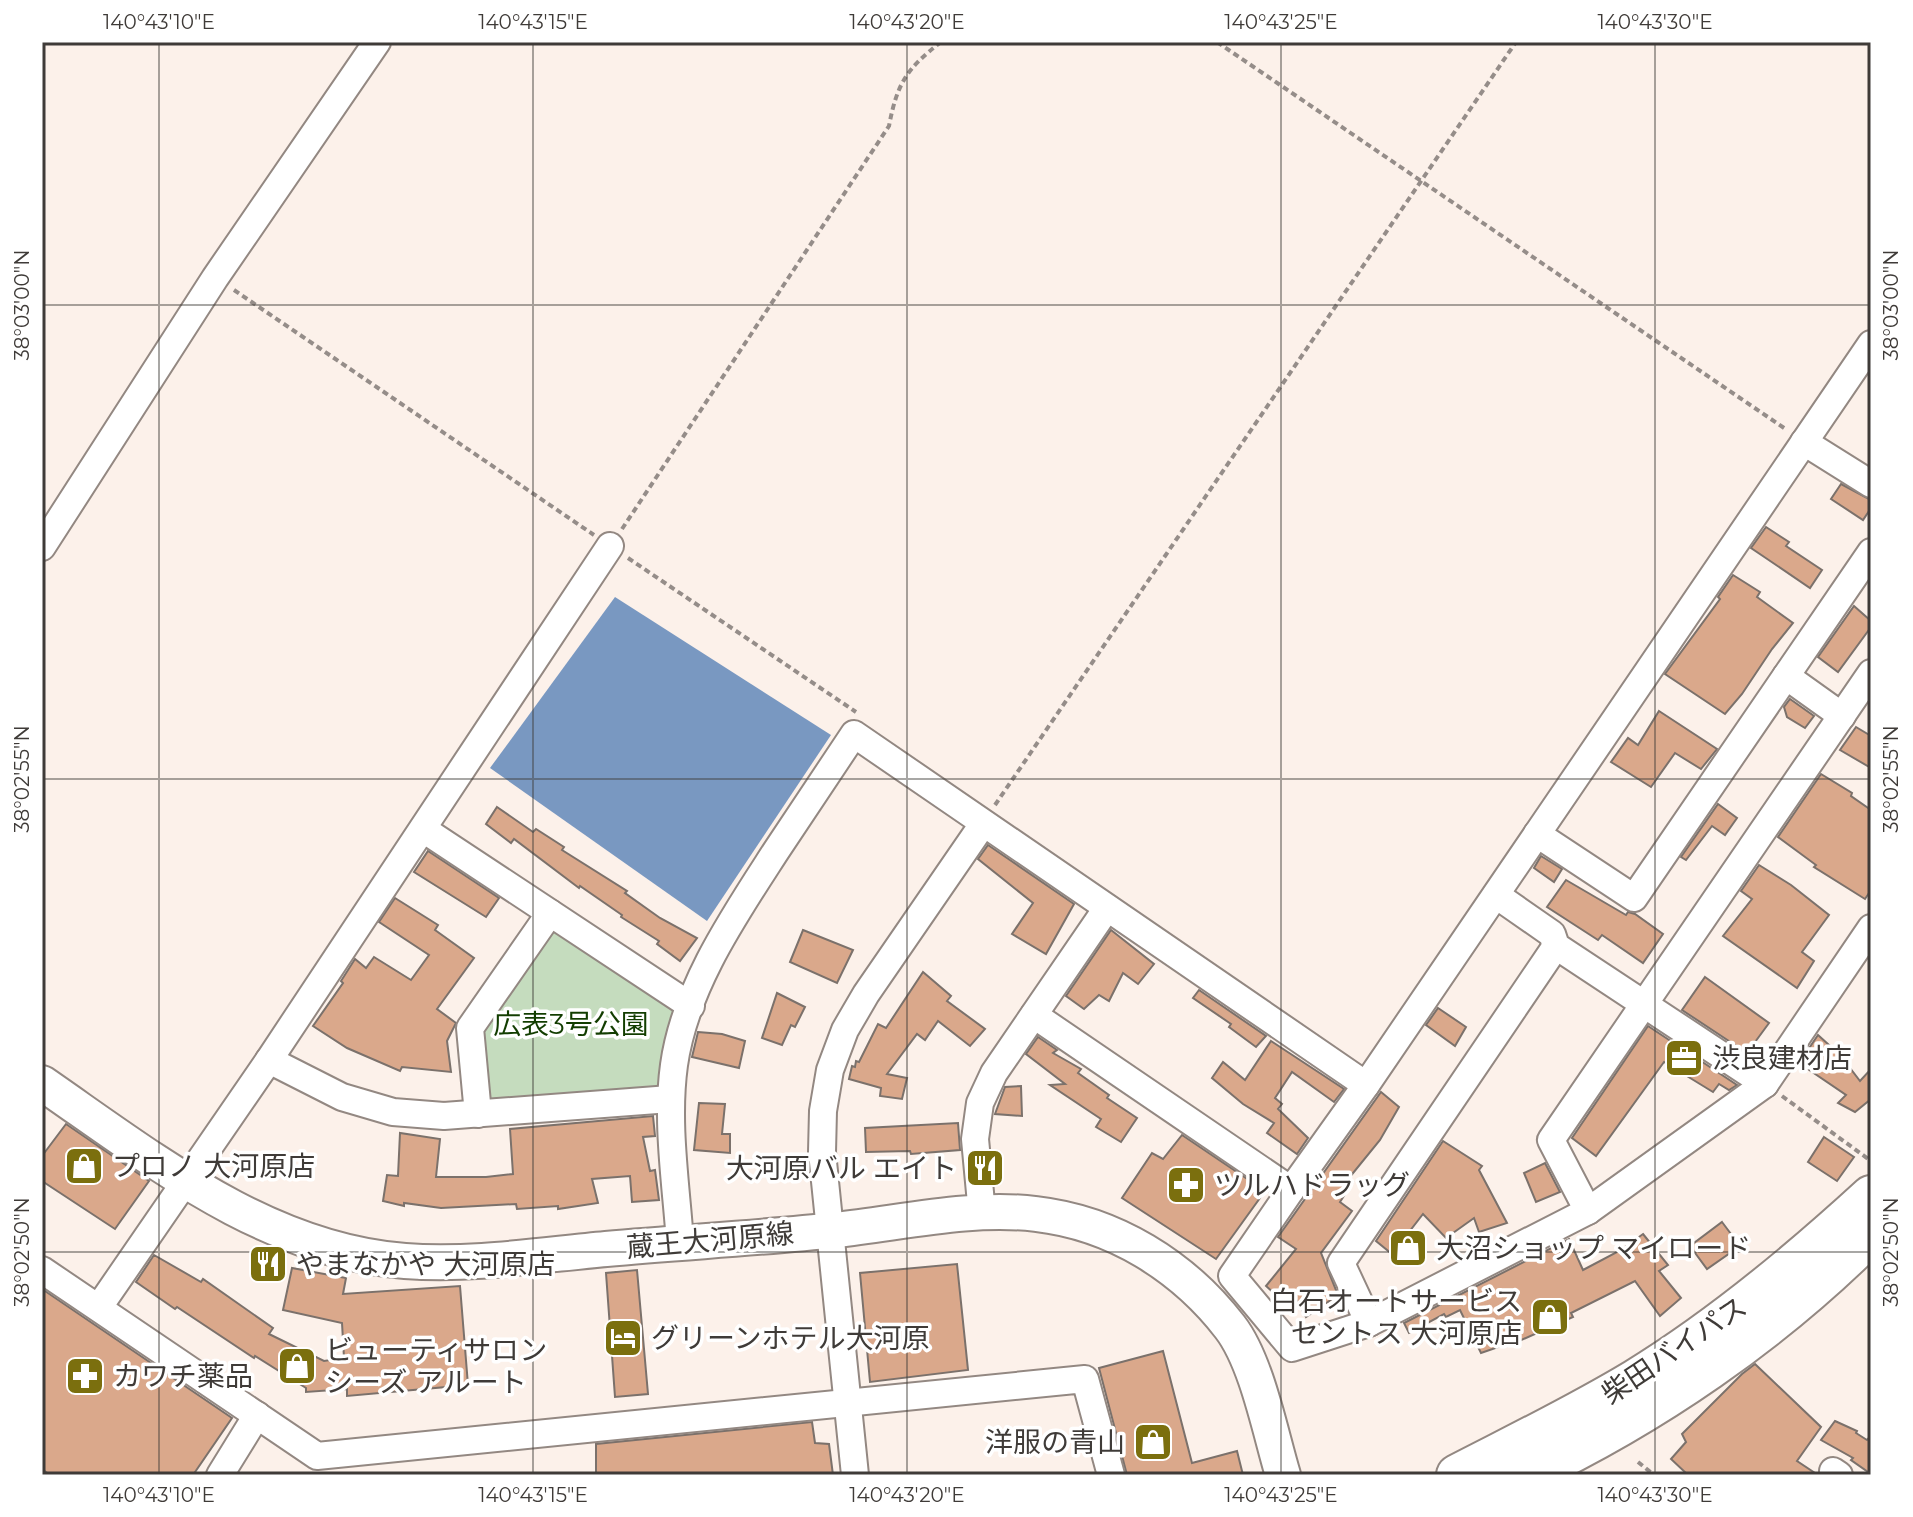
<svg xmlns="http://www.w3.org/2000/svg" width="1913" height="1517" viewBox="0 0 1913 1517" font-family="Montserrat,'Noto Sans JP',sans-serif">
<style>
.green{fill:#c5dcbe}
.water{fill:#7998c1}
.building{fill:#daa88b;stroke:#7b716b;stroke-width:2}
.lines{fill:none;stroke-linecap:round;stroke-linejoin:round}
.minor-casing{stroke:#938882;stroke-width:30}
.major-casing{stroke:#938882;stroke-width:38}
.highway-casing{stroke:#938882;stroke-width:44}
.path{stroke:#958d89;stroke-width:4;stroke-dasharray:6 4;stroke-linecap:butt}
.minor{stroke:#fff;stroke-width:26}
.major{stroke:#fff;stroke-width:34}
.highway{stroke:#fff;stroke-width:40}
.ticks{fill:none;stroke:#3f3b38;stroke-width:2;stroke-opacity:0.45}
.labels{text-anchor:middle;stroke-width:7;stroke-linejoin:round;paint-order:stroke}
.park-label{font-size:28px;fill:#123d00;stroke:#fff}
.poi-label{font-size:28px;fill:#3f3b38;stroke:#fff;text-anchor:start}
.street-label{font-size:28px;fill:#3f3b38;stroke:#fff}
.neatline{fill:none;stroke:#3f3b38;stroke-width:3}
.ticks-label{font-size:20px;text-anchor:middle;fill:#3f3b38}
</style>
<rect width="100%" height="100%" fill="#fcf1ea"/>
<path class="green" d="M554 928 675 1004 679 1014 660 1088 495 1104 485 1099 479 1032Z"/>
<path class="water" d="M615 597 831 735 707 921 490 768Z"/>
<g class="building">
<path d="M1841 484 1871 500V508L1863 520 1831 499Z"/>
<path d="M1766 527 1789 542 1786 546 1822 570 1810 588 1751 548Z"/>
<path d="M1733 575 1760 592 1757 597 1793 623 1772 649 1742 694 1725 714 1665 674 1720 599 1718 597Z"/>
<path d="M1854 606 1871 621V627L1838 672 1818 657Z"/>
<path d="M1790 699 1814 716 1805 728 1787 717 1784 707Z"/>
<path d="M1659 711 1717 749 1701 769 1675 753 1651 787 1611 762 1628 738 1638 745Z"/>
<path d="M1856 727 1871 736V768L1840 750Z"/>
<path d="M1821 774 1852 793 1851 796 1871 810V890L1865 899 1814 867 1816 865 1778 837Z"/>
<path d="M1718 804 1737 818 1725 835 1712 826 1686 860 1681 857Z"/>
<path d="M497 807 533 832 536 829 564 847 562 850 627 891 625 893 660 918 697 938 680 961 657 944 659 941 621 917 622 915 580 886 579 888 514 839 511 843 486 824Z"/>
<path d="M988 845 1074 904 1046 954 1012 934 1033 903 978 859Z"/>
<path d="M428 851 499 898 486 917 414 872Z"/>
<path d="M1541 856 1562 869 1554 882 1534 868Z"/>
<path d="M1759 865 1791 885 1829 915 1802 952 1814 961 1797 988 1723 936 1752 899 1741 891Z"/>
<path d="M1566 880 1626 915 1628 912 1635 914 1663 934 1643 963 1602 935 1598 940 1547 907Z"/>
<path d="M395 898 438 925 435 930 474 958 437 1009 456 1023 447 1041 451 1072 402 1067 400 1071 347 1048 313 1026 343 983 341 981 355 959 366 968 374 957 411 980 429 955 379 922Z"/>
<path d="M803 930 853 950 837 983 790 962Z"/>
<path d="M1111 930 1154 964 1138 984 1123 973 1109 1001 1099 995 1084 1009 1066 996Z"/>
<path d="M923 972 951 996 947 1001 985 1029 970 1046 938 1021 925 1040 917 1034 887 1074 907 1078 902 1099 880 1096 881 1088 849 1079 852 1066 855 1067 856 1061 859 1062 878 1024 886 1028Z"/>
<path d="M1705 977 1769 1023 1747 1053 1682 1010Z"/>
<path d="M1199 990 1266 1036 1256 1047 1229 1027 1231 1024 1193 998Z"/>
<path d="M777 993 805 1007 795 1027 791 1025 782 1045 762 1038Z"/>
<path d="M1438 1008 1466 1027 1455 1046 1426 1025Z"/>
<path d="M1648 1026 1737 1085 1729 1090 1719 1084 1713 1092 1664 1062 1596 1156 1572 1138Z"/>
<path d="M698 1032 722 1034 745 1041 739 1068 692 1057Z"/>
<path d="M1818 1035 1840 1055 1860 1081 1871 1069V1099L1855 1112 1838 1103 1846 1095 1799 1063Z"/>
<path d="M1038 1037 1057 1050 1053 1053 1081 1069 1078 1073 1109 1095 1107 1098 1137 1118 1121 1142 1096 1127 1101 1119 1050 1085 1065 1084 1026 1054Z"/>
<path d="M1271 1041 1344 1089 1334 1102 1292 1072 1275 1098 1282 1104 1278 1109 1308 1138 1297 1154 1267 1133 1274 1123 1243 1104 1212 1078 1223 1062 1245 1080Z"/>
<path d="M1021 1086 1022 1116 995 1114 1005 1087Z"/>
<path d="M1381 1092 1399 1107 1380 1140 1349 1178 1353 1182 1340 1202 1352 1211 1321 1253 1338 1295 1306 1317 1292 1292 1285 1303 1266 1286 1296 1249 1278 1237Z"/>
<path d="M699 1103 725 1104 722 1134H730V1153L694 1150Z"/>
<path d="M653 1116 655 1136 643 1137 650 1171 655 1170 659 1200 632 1202 630 1176 592 1179 598 1203 558 1209V1206L517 1209 516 1204 441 1208 404 1203V1206L383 1201 387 1175 398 1176 400 1133 440 1139 436 1177H486L513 1174 510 1129Z"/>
<path d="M958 1123 960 1150 911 1154 910 1151 866 1152 865 1128Z"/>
<path d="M66 1124 149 1181 115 1229 42 1181V1156Z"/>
<path d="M1182 1135 1265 1191 1216 1259 1122 1198 1152 1153 1163 1159Z"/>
<path d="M1824 1137 1854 1157 1837 1181 1808 1162Z"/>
<path d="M1443 1141 1482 1166 1479 1170 1507 1223 1479 1232 1474 1218 1446 1238 1423 1214 1392 1254 1376 1241Z"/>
<path d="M1545 1163 1560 1192 1536 1202 1524 1173Z"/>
<path d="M1722 1222 1740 1246 1707 1269 1690 1246Z"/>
<path d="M1643 1234 1668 1265 1659 1271 1681 1298 1660 1316 1635 1281 1571 1313 1573 1317 1508 1346 1507 1344 1481 1353 1460 1310 1446 1317 1444 1314 1409 1333 1404 1323 1569 1239 1583 1270 1621 1250Z"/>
<path d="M154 1255 201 1282 203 1279 273 1328 269 1334 324 1361 344 1358 342 1323 283 1310 292 1268 346 1278 343 1294 460 1286 468 1385 347 1396V1389L306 1392V1388L255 1356 254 1358 177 1307 175 1309 136 1282Z"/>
<path d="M957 1264 968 1370 870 1382 860 1273Z"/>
<path d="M637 1270 648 1394 615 1397 606 1273Z"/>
<path d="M42 1289 232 1418 193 1475H50L42 1469Z"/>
<path d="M1163 1351 1192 1463 1237 1451 1243 1475H1127L1099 1368Z"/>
<path d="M1755 1364 1821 1427 1797 1461 1818 1475H1688L1671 1459 1686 1442 1682 1434 1742 1374Z"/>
<path d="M1835 1421 1857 1431 1856 1433 1867 1440 1871 1435V1474L1851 1460 1853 1458 1821 1440Z"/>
<path d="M812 1422 815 1443 829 1444 833 1475H596V1444Z"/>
</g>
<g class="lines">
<defs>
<g id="minor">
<path d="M1871 344 1366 1085 1291 1190 1232 1276 1292 1348 1369 1323 1588 1211 1765 1084 1871 928"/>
<path d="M1804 442 1871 484"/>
<path d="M42 547 215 278 377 42"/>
<path d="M1786 676 1842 716"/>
<path d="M423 829 691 1006"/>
<path d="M1537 834 1634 898 1871 552"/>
<path d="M1496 895 1552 934 1556 946 1765 1084"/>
<path d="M1034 1015 1291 1190"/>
<path d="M269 1060 342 1097 393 1112 444 1116 670 1099"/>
<path d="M478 1114 470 1028 550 913"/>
<path d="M1588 1211 1551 1140 1871 673"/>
<path d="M982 1214 975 1139 980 1103 994 1073 1107 908"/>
<path d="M680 1242C676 1184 666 1123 674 1065 685 987 734 916 776 851 802 812 828 773 854 734L1366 1085"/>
<path d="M42 1270 317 1456 1085 1379 1111 1475"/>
<path d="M99 1307 269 1060 610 546"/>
<path d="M1369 1323 1341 1263 1556 946"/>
<path d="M1833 1471 1839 1475"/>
<path d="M220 1475 257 1415"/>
<path d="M855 1475 822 1152 823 1111 830 1070 845 1030 866 994 983 824"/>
</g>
<path id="major" d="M42 1083C152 1159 267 1251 405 1261 472 1266 540 1255 606 1249 683 1242 760 1238 836 1230 901 1223 971 1206 1036 1214 1114 1223 1183 1266 1230 1327 1257 1362 1270 1432 1283 1475"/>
<g id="highway">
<path d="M1457 1475C1517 1444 1577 1415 1635 1380 1720 1328 1798 1263 1871 1196"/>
<path d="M1526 1475C1653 1415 1772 1333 1871 1234"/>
</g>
</defs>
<use href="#minor" class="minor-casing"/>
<use href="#major" class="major-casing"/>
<use href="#highway" class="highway-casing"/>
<g class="path">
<path d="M1217 42 1787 430"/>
<path d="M234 290 594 535"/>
<path d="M622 529 889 126C897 84 906 69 941 42"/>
<path d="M628 558 856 712"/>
<path d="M995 805 1516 42"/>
<path d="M1782 1096 1871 1161"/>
<path d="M1638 1462 1654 1475"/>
</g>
<use href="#minor" class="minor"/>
<use href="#major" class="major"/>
<use href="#highway" class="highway"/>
</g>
<path class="ticks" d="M159 42V1475M533 42V1475M907 42V1475M1281 42V1475M1655 42V1475M42 305H1871M42 779H1871M42 1252H1871"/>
<defs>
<symbol id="office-square" viewBox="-11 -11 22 22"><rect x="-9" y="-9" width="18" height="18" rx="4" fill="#7b6f0e" stroke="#fff"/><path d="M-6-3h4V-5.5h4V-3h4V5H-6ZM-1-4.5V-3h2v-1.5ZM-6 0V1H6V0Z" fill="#fff"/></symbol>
<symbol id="shop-square" viewBox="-11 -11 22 22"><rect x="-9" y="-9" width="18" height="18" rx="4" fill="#7b6f0e" stroke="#fff"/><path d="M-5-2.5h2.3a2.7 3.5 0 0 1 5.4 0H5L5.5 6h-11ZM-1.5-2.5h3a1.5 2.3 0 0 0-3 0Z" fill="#fff"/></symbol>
<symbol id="restaurant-square" viewBox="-11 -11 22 22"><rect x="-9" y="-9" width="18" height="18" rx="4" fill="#7b6f0e" stroke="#fff"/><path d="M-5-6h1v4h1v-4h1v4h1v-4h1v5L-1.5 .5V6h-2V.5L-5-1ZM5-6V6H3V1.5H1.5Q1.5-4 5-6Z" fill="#fff"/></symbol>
<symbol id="pharmacy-square" viewBox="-11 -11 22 22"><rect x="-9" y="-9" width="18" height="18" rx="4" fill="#7b6f0e" stroke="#fff"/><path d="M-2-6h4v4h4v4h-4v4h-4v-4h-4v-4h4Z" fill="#fff"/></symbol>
<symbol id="hotel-square" viewBox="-11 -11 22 22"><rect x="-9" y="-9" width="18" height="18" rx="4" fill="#7b6f0e" stroke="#fff"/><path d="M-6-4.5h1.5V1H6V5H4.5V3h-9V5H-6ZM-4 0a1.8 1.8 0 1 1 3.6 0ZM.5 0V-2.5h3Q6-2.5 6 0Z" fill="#fff"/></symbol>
</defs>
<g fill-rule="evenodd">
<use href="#office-square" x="1662" y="1036" width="44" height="44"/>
<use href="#shop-square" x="62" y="1144" width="44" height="44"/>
<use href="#restaurant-square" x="963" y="1146" width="44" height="44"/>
<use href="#pharmacy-square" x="1164" y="1163" width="44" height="44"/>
<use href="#shop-square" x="1386" y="1226" width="44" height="44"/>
<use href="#restaurant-square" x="246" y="1242" width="44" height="44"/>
<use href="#shop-square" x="1528" y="1295" width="44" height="44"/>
<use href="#hotel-square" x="601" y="1316" width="44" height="44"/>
<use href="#shop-square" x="275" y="1344" width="44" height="44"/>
<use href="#pharmacy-square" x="63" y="1354" width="44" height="44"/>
<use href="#shop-square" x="1131" y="1420" width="44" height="44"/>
</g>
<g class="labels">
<g class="park-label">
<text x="571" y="1034">広表3号公園</text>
</g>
<g class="poi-label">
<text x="1712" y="1068">渋良建材店</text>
<text x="112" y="1176">プロノ 大河原店</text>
<text x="957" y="1178" text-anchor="end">大河原バル エイト</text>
<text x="1214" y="1195">ツルハドラッグ</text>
<text x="1436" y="1258">大沼ショップ マイロード</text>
<text x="296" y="1274">やまなかや 大河原店</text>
<text x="1522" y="1311" text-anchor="end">白石オートサービス<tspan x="1522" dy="32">セントス 大河原店</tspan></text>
<text x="651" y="1348">グリーンホテル大河原</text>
<text x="325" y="1360">ビューティサロン<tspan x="325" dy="32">シーズ アルート</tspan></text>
<text x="113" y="1386">カワチ薬品</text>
<text x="1125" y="1452" text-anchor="end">洋服の青山</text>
</g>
<g class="street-label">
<text transform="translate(710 1240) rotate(-5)" y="10">蔵王大河原線</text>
<text transform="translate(1674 1350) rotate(-34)" y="10">柴田バイパス</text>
</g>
</g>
<rect width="1913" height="1517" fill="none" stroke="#ffffff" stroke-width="88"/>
<rect x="44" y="44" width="1825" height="1429" class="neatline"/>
<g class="ticks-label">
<text x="159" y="29">140°43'10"E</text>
<text x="533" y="29">140°43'15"E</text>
<text x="907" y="29">140°43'20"E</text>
<text x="1281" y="29">140°43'25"E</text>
<text x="1655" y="29">140°43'30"E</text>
<text transform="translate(22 305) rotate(-90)" y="7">38°03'00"N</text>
<text transform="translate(1891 305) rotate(-90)" y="7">38°03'00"N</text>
<text transform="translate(22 779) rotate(-90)" y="7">38°02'55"N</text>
<text transform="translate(1891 779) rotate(-90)" y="7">38°02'55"N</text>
<text transform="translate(22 1252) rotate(-90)" y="7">38°02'50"N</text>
<text transform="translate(1891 1252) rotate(-90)" y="7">38°02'50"N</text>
<text x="159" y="1502">140°43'10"E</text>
<text x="533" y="1502">140°43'15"E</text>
<text x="907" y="1502">140°43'20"E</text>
<text x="1281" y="1502">140°43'25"E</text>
<text x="1655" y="1502">140°43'30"E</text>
</g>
</svg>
